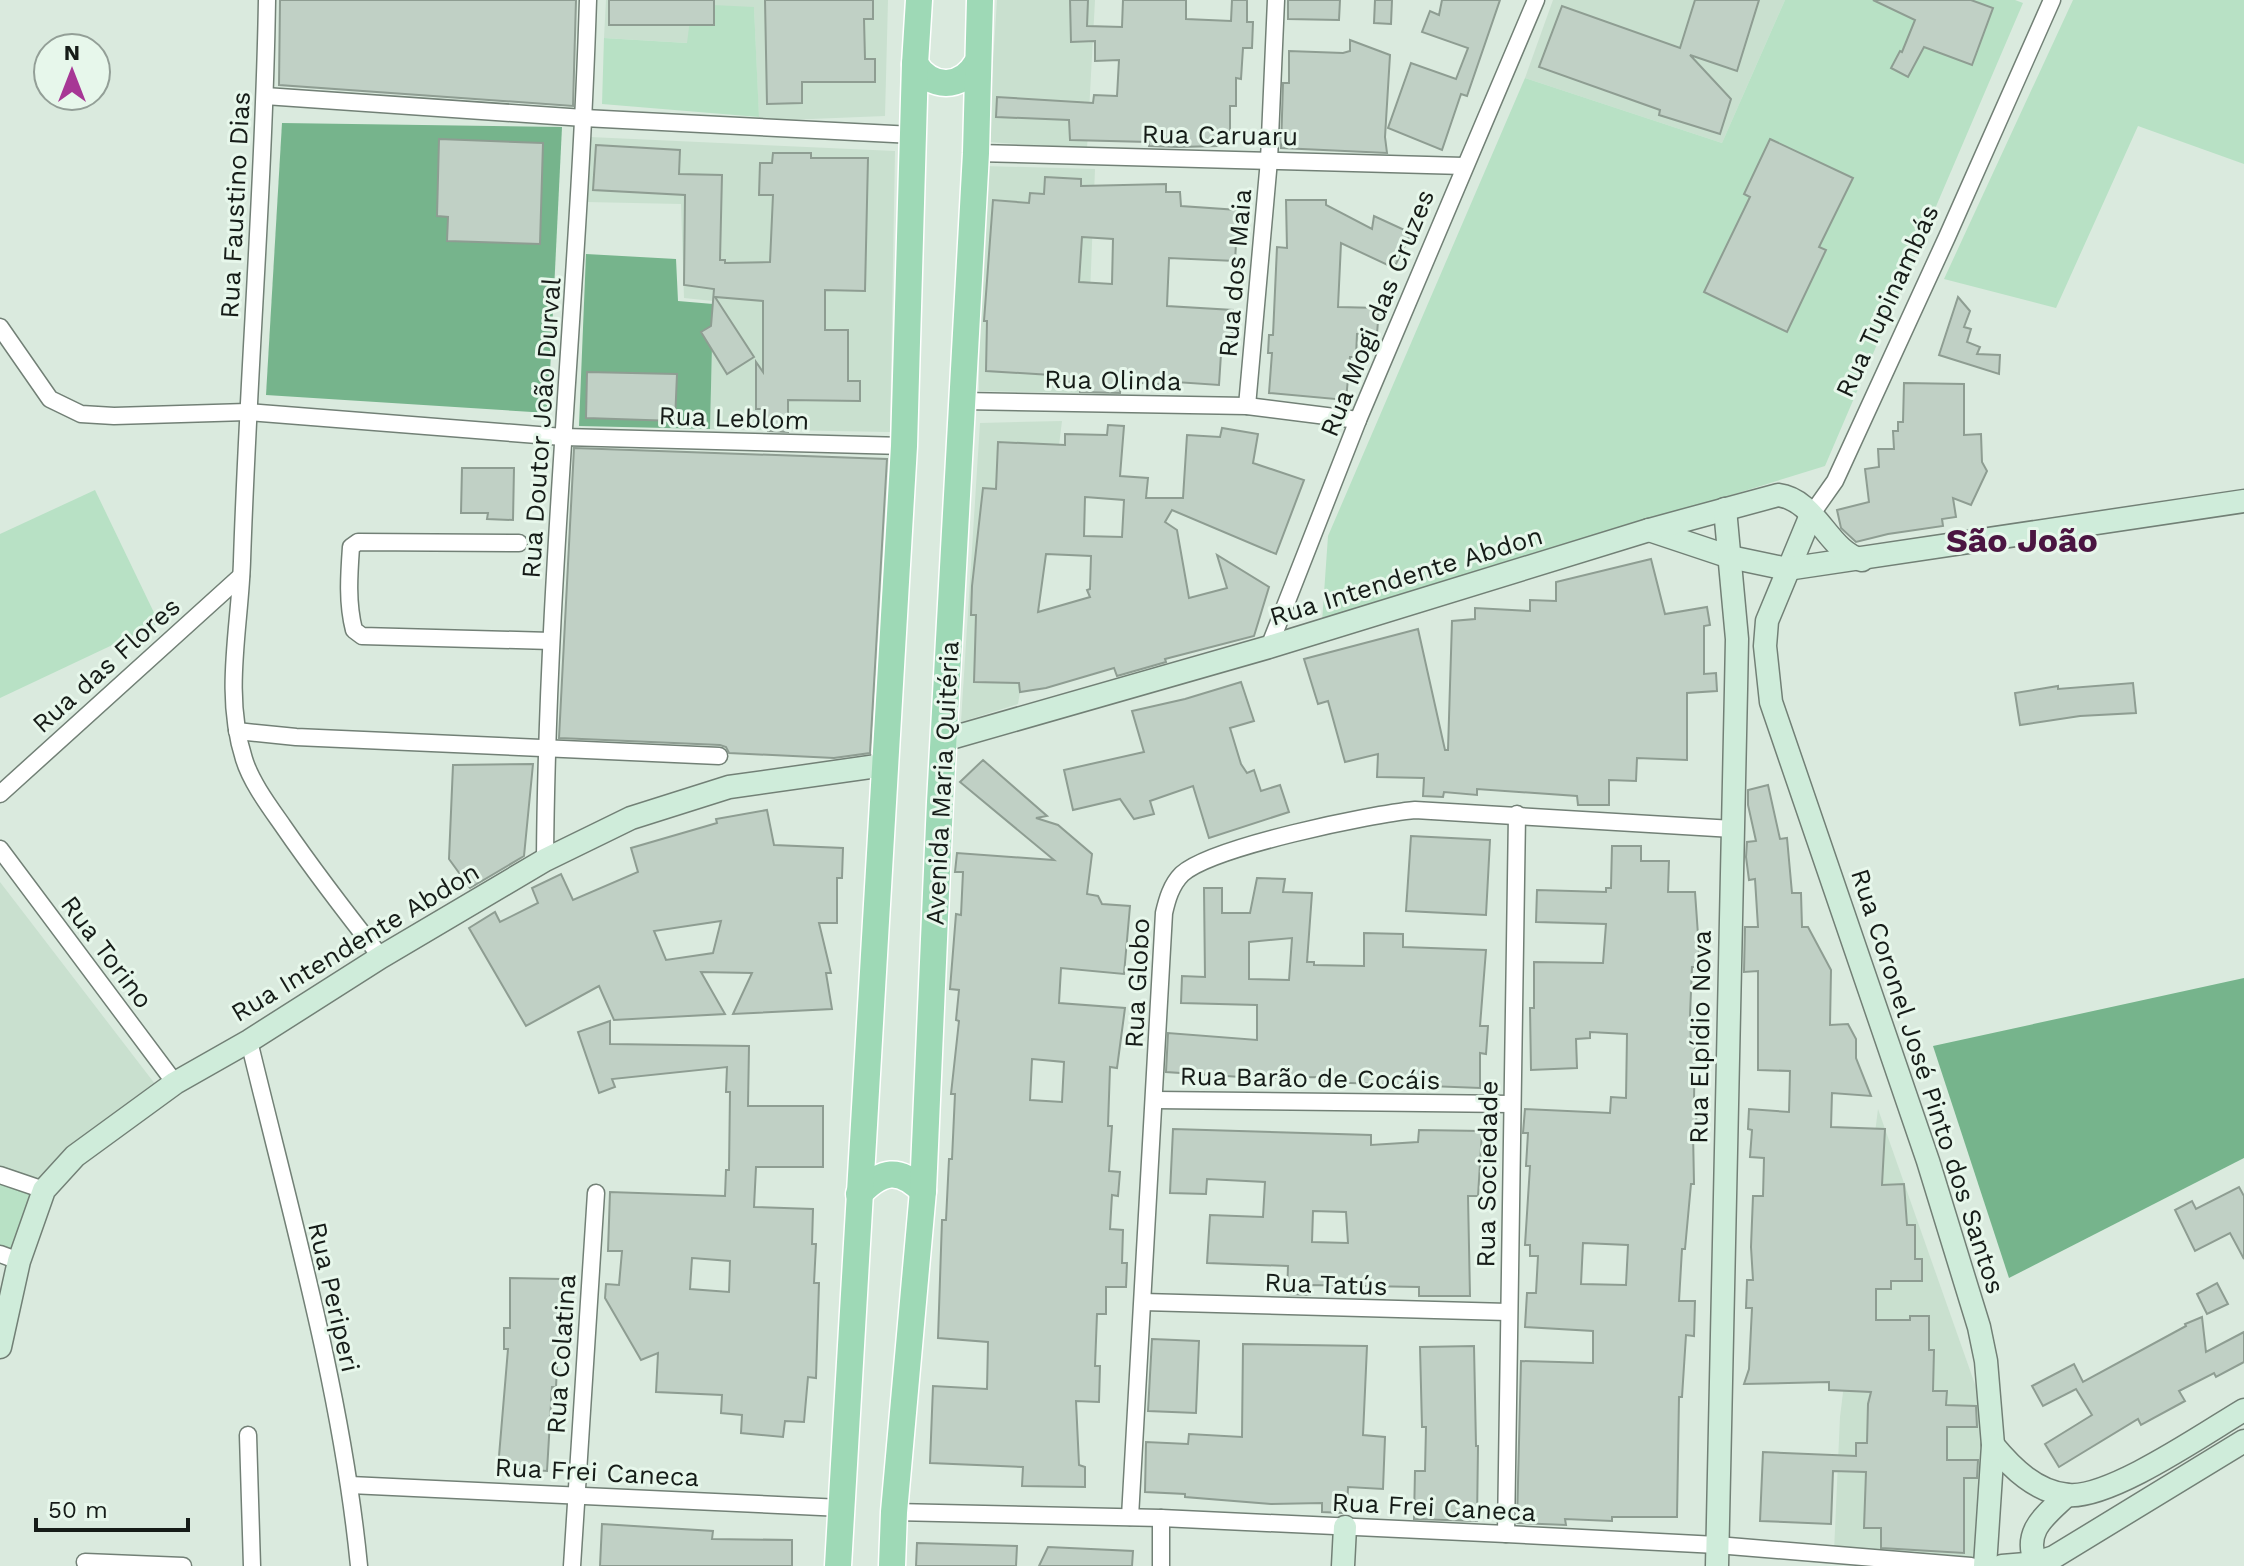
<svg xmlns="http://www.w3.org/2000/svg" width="2244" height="1566" viewBox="0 0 2244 1566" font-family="'Work Sans',sans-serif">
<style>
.built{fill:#c9e0cf}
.green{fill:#b8e1c5}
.forest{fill:#76b48c}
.building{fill:#c0d0c5;stroke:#8e9d92;stroke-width:2;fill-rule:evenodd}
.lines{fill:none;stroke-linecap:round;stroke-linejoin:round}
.street-casing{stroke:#728076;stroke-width:19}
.secondary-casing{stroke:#728076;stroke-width:25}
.primary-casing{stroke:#fff;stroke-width:29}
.street{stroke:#fff;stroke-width:16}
.secondary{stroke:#cfecda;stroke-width:22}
.primary{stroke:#9ed9b6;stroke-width:26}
.labels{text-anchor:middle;stroke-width:6;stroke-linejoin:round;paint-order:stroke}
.street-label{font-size:26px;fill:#161c18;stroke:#e7f7eb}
.district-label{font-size:34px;font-weight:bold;fill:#4b1542;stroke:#e7f7eb}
</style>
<rect width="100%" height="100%" fill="#daeade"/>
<g class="built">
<path d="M606 0H888L885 116 759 121 754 8 688 43 604 38Z"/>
<path d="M997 0H1095L1087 149 988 142Z"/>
<path d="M1553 0H1785L1722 143 1525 78Z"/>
<path d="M590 137 895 151 890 432 710 429 713 301 684 298 681 204 586 202Z"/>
<path d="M984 166 1095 169 1086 393 979 391V279Z"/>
<path d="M1062 421 1052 503 1018 704 961 722 980 423Z"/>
<path d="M0 882 155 1084 86 1133 40 1179 0 1166Z"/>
<path d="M1878 1109 1984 1410 1978 1561 1834 1552 1840 1417Z"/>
</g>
<g class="green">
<path d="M1785 0H2015L2023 3 1825 466 1322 622 1328 536 1525 78 1722 143Z"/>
<path d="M2073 0H2244V164L2138 126 2056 308 1944 279Z"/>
<path d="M692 4 754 7 759 117 602 104 604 38 687 43Z"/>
<path d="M95 490 159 623 0 698V534Z"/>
<path d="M0 1183 37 1195 17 1254 0 1248Z"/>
</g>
<g class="forest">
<path d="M282 123 562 127 548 413 266 395Z"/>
<path d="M586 254 676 259 678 301 713 304 710 429 579 426Z"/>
<path d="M2244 978V1158L2009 1278 1933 1046Z"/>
</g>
<g class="building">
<path d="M280 0H576L573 106 279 85Z"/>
<rect x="609" y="0" width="105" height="25"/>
<path d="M765 0H873V19H864L865 59H875V82H802V103L767 104Z"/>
<path d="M1070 0H1088L1087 26 1122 27 1123 0H1186V19L1231 21 1232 0H1247V22H1253L1252 48H1243L1241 79 1236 78V106H1230V138H1219V146L1178 147 1149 146V142L1070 140 1069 120 996 117 997 97 1093 103 1094 95 1117 96 1119 60 1095 61V41L1071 42Z"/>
<path d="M1288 0H1340L1339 20 1288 19Z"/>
<path d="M1375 0H1392L1391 24 1374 23Z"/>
<path d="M1442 0H1500L1467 96 1461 94 1442 150 1388 128 1411 63 1456 79 1468 48 1422 32 1430 11 1439 15Z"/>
<path d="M1695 0H1759L1737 71 1690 55 1731 99 1720 134 1659 115 1660 110 1539 67 1562 6 1680 48Z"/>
<path d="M1873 0H1971L1993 8 1972 65 1924 47 1908 77 1891 68 1900 51 1902 52 1915 20Z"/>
<path d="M1350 40 1390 55 1385 137 1387 153 1281 148 1283 83H1289V51L1343 53 1350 51Z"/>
<path d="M439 139 543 143 540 244 447 241 448 217 437 216Z"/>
<path d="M1770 139 1853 178 1819 247 1826 250 1787 332 1704 292 1750 197 1744 194Z"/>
<path d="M596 145 680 150 679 174 722 175 720 260H725V263L770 262 773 195H759L760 163H772L773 153H811V158H868L865 291 825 290V330H848V381H860V401L788 400V432L768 431V409H756V362L763 372V301L715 297 754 357 727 374 701 332 711 326 714 289 684 285 685 195 593 190Z"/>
<path d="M1045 177 1081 179V186L1166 184V192H1180L1181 206 1238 210 1235 261 1169 258 1167 306 1233 310 1232 354H1221L1219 385 1176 382V385L1121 382 1120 393 1080 392V382L1051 381V375L986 371 987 321H984L993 200 1029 203 1030 193 1044 194ZM1082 237 1113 239 1112 284 1079 282Z"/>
<path d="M1286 200H1326V205L1372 229 1374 216 1411 233 1394 268 1341 243 1338 307 1379 308 1377 334H1357L1356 357H1350L1346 400 1269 393 1272 353H1268L1269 335H1273L1277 247 1287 248Z"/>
<path d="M1958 297 1970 311 1964 327 1971 329 1967 342 1980 347 1977 354 2000 355 1999 374 1939 355Z"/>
<path d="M587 372 677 374 675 421 586 418Z"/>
<path d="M1904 383 1964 384V435L1981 434 1982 462 1987 471 1971 505 1953 498 1956 517 1942 519 1943 526 1888 534 1856 542 1841 528 1837 510 1869 502 1865 469 1879 467 1878 449H1894L1893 431H1898V422H1903Z"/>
<path d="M1108 425 1124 426 1120 476 1148 478 1146 498H1183L1187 435 1220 437 1222 428 1258 434 1253 463 1304 480 1276 554 1172 510 1165 522 1177 530 1189 598 1227 588 1217 555 1269 587 1254 636 1165 659 1166 662 1117 676 1114 668 1046 688 1020 692 1019 683 974 682 976 615H971L972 586 983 488 996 489 998 442 1065 445V434L1107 435ZM1085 497 1124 500 1122 537 1084 536ZM1046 554 1091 556 1090 589 1087 590 1090 597 1038 612Z"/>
<path d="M574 448 887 459 870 753 834 758 729 753 726 747 720 745 559 738Z"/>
<path d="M462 468H514L513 520 487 519 488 513H461Z"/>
<path d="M1651 559 1665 614 1707 607 1710 625 1704 626V674L1716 673 1717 691 1687 693V760L1637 758 1636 781 1609 780V805H1578L1577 796 1477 789V795L1444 792 1443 797 1423 796 1424 778 1377 777 1378 754 1345 762 1328 701 1318 704 1304 659 1418 629 1445 750H1448L1452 621 1475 619V608L1530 611V600L1556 601V582Z"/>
<path d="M1241 682 1254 721 1230 728 1241 764 1247 773 1254 770 1261 791 1280 785 1289 812 1209 838 1193 786 1150 801 1154 814 1134 819 1120 799 1073 810 1064 770 1144 752 1132 711 1185 699Z"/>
<path d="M2133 683 2136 713 2080 716 2020 725 2015 693 2058 686V689Z"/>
<path d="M983 760 1047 816 1036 818 1058 825 1092 854 1087 894 1098 896 1102 904 1130 906 1124 974 1061 968 1059 1003 1125 1008 1117 1068 1110 1067 1108 1126H1112L1109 1171 1120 1172 1118 1196 1112 1195 1110 1229 1123 1230 1122 1263H1127L1126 1287H1106V1314H1097L1095 1366H1100L1099 1402 1076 1401 1079 1465 1085 1467V1487L1022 1486 1023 1467 930 1463 933 1386 987 1389 988 1342 938 1338 942 1220H946L949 1159H952L955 1094H951L959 1021 956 1020 959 990 950 989 956 914 961 915 963 872H955L957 853 1054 860 960 782ZM1032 1059 1064 1062 1062 1102 1030 1100Z"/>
<path d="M533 764 524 856 470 888 449 859 453 765Z"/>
<path d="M1768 785 1780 839 1787 838 1792 893H1801L1802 927H1808L1831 970 1830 1025 1848 1024 1856 1039V1058L1871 1096 1832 1093 1831 1127 1885 1129 1882 1185 1904 1184 1907 1225H1915V1259H1922V1281H1891V1289H1876V1320H1910V1316H1929V1350H1934L1933 1391H1947L1946 1405 1976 1406 1977 1427H1947V1460H1978L1977 1478H1964V1553L1881 1548V1528H1864L1866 1472 1833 1471 1831 1524 1760 1521 1763 1452 1856 1456V1443H1867L1868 1404 1871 1392 1829 1390V1382L1744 1384 1749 1369 1752 1308H1746L1747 1280H1753L1751 1247 1753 1196H1763L1764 1158 1750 1157 1752 1130 1748 1129 1749 1109 1789 1112 1790 1071 1758 1070V971L1744 972 1745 927H1758L1755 879 1749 880 1746 857 1747 842 1756 841 1748 805V790Z"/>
<path d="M767 810 774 845 843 848 842 878H837V923H819L831 973H826L832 1009 733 1014 752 973 701 972 725 1014 614 1020 599 986 526 1026 469 928 495 912 500 922 538 903 532 888 561 874 573 900 638 872 631 848 717 823 716 819ZM721 921 713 953 666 960 654 931Z"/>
<path d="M1411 836 1490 840 1486 915 1406 911Z"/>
<path d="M1612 846H1641V861H1669L1668 892H1695L1699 949 1698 967H1692L1690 1015 1691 1045H1695L1694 1100H1697L1696 1131H1693L1694 1184H1691L1685 1249H1682L1679 1301H1695L1694 1336 1686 1335 1682 1397H1679L1677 1517H1612V1521L1565 1519 1566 1525 1517 1523 1521 1361 1593 1363V1331L1525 1327 1527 1293H1536L1538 1256H1530V1245H1525L1530 1166H1526L1528 1133H1523L1525 1109 1610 1113 1611 1097 1626 1098 1627 1034 1590 1032V1038L1576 1039 1577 1068 1531 1070 1530 1008H1534V962L1603 963 1606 924 1536 922 1537 890 1606 892V888H1611ZM1583 1243 1628 1245 1626 1285 1581 1284Z"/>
<path d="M1257 878 1285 879 1283 892 1312 893 1307 962H1314V965L1364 966V933L1403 934V947L1486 950 1480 1026H1488L1486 1054 1480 1053V1088L1325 1082V1077L1256 1078 1166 1072 1168 1033 1257 1040V1005L1181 1003 1182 976 1205 977 1204 888H1222V913H1250ZM1292 938 1289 980 1249 979V942Z"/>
<path d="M610 1021V1044L749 1046 748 1106H823V1167H756L754 1207 813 1209 812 1244H816L814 1283H819L816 1378 808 1377 804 1422 785 1421 783 1437 741 1433 742 1415 721 1413 722 1395 656 1392 658 1353 641 1360 605 1298 606 1284 619 1285 622 1251H608L610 1192 725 1196 726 1170H729L730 1092H726L727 1067 612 1079 615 1087 599 1093 578 1032ZM692 1258 730 1261 729 1292 690 1289Z"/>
<path d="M1173 1129 1371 1135V1145L1418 1142 1419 1130 1482 1131 1478 1196H1468L1470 1296H1419V1287L1310 1285V1295L1287 1294 1288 1266 1207 1263 1210 1215 1263 1217 1265 1182 1207 1179 1206 1194 1170 1193ZM1313 1211 1346 1212 1348 1243 1312 1242Z"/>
<path d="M2239 1187 2244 1196V1259L2230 1233 2195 1251 2175 1210 2192 1201 2196 1209Z"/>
<path d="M510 1278 562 1279V1299L559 1301 562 1349H558L556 1387H552L547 1471 498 1468 508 1349H504V1328H510Z"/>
<path d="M2217 1283 2228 1304 2207 1314 2197 1294Z"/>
<path d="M2202 1317 2206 1352 2244 1332V1362L2216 1377 2214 1373 2179 1391 2185 1401 2141 1425 2138 1419 2059 1467 2045 1444 2092 1415 2076 1389 2043 1406 2032 1386 2074 1364 2083 1382 2186 1326 2185 1324Z"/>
<path d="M1152 1339 1199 1341 1196 1413 1148 1411Z"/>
<path d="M1243 1344 1367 1346 1363 1435 1385 1437 1383 1489 1348 1487 1347 1513H1343L1322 1512V1503L1271 1504 1185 1497V1494L1145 1492 1146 1442 1188 1444 1189 1434 1242 1437Z"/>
<path d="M1474 1346 1476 1446H1478L1477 1521 1414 1519 1415 1471H1425L1426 1427H1422L1420 1347Z"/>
<path d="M602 1524 713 1531 712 1539 792 1540V1566H600Z"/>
<path d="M917 1543 1017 1546 1016 1566H916Z"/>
<path d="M1048 1547 1133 1551 1132 1566H1039Z"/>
</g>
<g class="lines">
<defs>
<g id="street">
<path d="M267 0C264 187 248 374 242 561 240 627 223 694 244 759 251 782 269 806 283 826 314 871 347 914 381 957"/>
<path d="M265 96 584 118 913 135"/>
<path d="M976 153 1464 166"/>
<path d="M0 327 50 399 81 414 114 416 247 412 563 437 904 446"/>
<path d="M962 401 1247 406 1358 420"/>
<path d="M1247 406 1269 160 1276 0"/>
<path d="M1811 515 1835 481 1947 237 2052 0"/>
<path d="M519 543 358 542 351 547C349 575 347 603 354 630L362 636 551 641"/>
<path d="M1269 647 1358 420 1536 0"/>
<path d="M237 731 296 737 719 756"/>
<path d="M0 794 241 576"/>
<path d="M0 849 175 1083"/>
<path d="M545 860C547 573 579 287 588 0"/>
<path d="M249 1041C290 1211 342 1391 359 1566"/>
<path d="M1155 1100 1512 1104"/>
<path d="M0 1175 44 1190"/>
<path d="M0 1254 19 1261"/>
<path d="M1143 1302 1508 1312"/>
<path d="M248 1435 252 1566"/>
<path d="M350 1485 842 1508"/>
<path d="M894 1512 1161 1518 1506 1534 1717 1545 1971 1566"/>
<path d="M1130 1517 1164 913C1167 900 1171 885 1182 874 1212 847 1371 814 1415 810L1733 829"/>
<path d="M1161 1518V1566"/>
<path d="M1506 1534 1517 814"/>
<path d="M85 1562 183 1566"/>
<path d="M572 1566 596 1193"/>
</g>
<g id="secondary">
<path d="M1811 515 1767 621 1765 646 1771 702 1928 1161 1979 1327 1986 1361 1993 1445 1985 1566"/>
<path d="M1649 530 1730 557 1787 569 2244 501"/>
<path d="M944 740 1269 647 1649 530 1778 495C1817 500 1828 552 1862 560"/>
<path d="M0 1347 19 1261 44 1190 75 1156 175 1083 249 1041 381 957 545 860 631 818 729 787 884 765"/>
<path d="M1993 1445C2012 1468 2036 1492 2068 1495 2110 1499 2205 1433 2244 1410"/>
<path d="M2036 1563C2022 1531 2046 1515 2067 1495"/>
<path d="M1343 1566 1345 1527"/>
<path d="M1717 1566 1736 689 1737 639 1725 509"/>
<path d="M2002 1566 2036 1563 2054 1557 2244 1441"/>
</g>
<g id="primary">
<path d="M915 64C931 89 961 90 977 63"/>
<path d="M859 1194C882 1170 899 1167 923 1191"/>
<path d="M838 1566 904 446 915 64 919 0"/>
<path d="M892 1566 894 1512 923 1191 940 802 976 153 980 0"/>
</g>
</defs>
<use href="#street" class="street-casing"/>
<use href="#secondary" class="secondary-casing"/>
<use href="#primary" class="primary-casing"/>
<use href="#street" class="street"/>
<use href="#secondary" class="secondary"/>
<use href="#primary" class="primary"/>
</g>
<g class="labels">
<g class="street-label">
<text transform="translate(1220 135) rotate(1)" y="9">Rua Caruaru</text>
<text transform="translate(235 205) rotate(-87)" y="9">Rua Faustino Dias</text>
<text transform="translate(1235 273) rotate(-85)" y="9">Rua dos Maia</text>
<text transform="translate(1887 301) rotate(-65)" y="9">Rua Tupinambás</text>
<text transform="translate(1377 313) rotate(-68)" y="9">Rua Mogi das Cruzes</text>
<text transform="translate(1113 380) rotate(1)" y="9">Rua Olinda</text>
<text transform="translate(734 418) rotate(2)" y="9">Rua Leblom</text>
<text transform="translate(541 428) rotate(-86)" y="9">Rua Doutor João Durval</text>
<text transform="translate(1406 576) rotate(-17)" y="9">Rua Intendente Abdon</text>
<text transform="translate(106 665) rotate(-42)" y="9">Rua das Flores</text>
<text transform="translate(942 783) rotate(-87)" y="9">Avenida Maria Quitéria</text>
<text transform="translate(355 942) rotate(-31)" y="9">Rua Intendente Abdon</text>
<text transform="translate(107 952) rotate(53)" y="9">Rua Torino</text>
<text transform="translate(1137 983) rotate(-87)" y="9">Rua Globo</text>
<text transform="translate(1700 1037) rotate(-89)" y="9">Rua Elpídio Nova</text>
<text transform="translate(1310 1078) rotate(1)" y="9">Rua Barão de Cocáis</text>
<text transform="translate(1928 1081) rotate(72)" y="9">Rua Coronel José Pinto dos Santos</text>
<text transform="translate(1487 1174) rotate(-89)" y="9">Rua Sociedade</text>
<text transform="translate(1326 1284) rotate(2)" y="9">Rua Tatús</text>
<text transform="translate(334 1297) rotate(77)" y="9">Rua Periperi</text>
<text transform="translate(561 1354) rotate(-86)" y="9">Rua Colatina</text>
<text transform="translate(597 1472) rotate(3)" y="9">Rua Frei Caneca</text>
<text transform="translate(1434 1507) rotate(3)" y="9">Rua Frei Caneca</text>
</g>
<g class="district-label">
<text x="2022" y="552">São João</text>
</g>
</g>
<g transform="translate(72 72)"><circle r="38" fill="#e7f7eb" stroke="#939f97" stroke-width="2"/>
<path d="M0-6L14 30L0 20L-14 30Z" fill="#a73795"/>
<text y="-12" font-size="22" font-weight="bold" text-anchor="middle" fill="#161c18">N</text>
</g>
<path d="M36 1518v12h152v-12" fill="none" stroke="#161c18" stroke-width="4"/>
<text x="48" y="1518" font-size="24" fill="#161c18" stroke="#e7f7eb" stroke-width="6" paint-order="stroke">50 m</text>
</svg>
